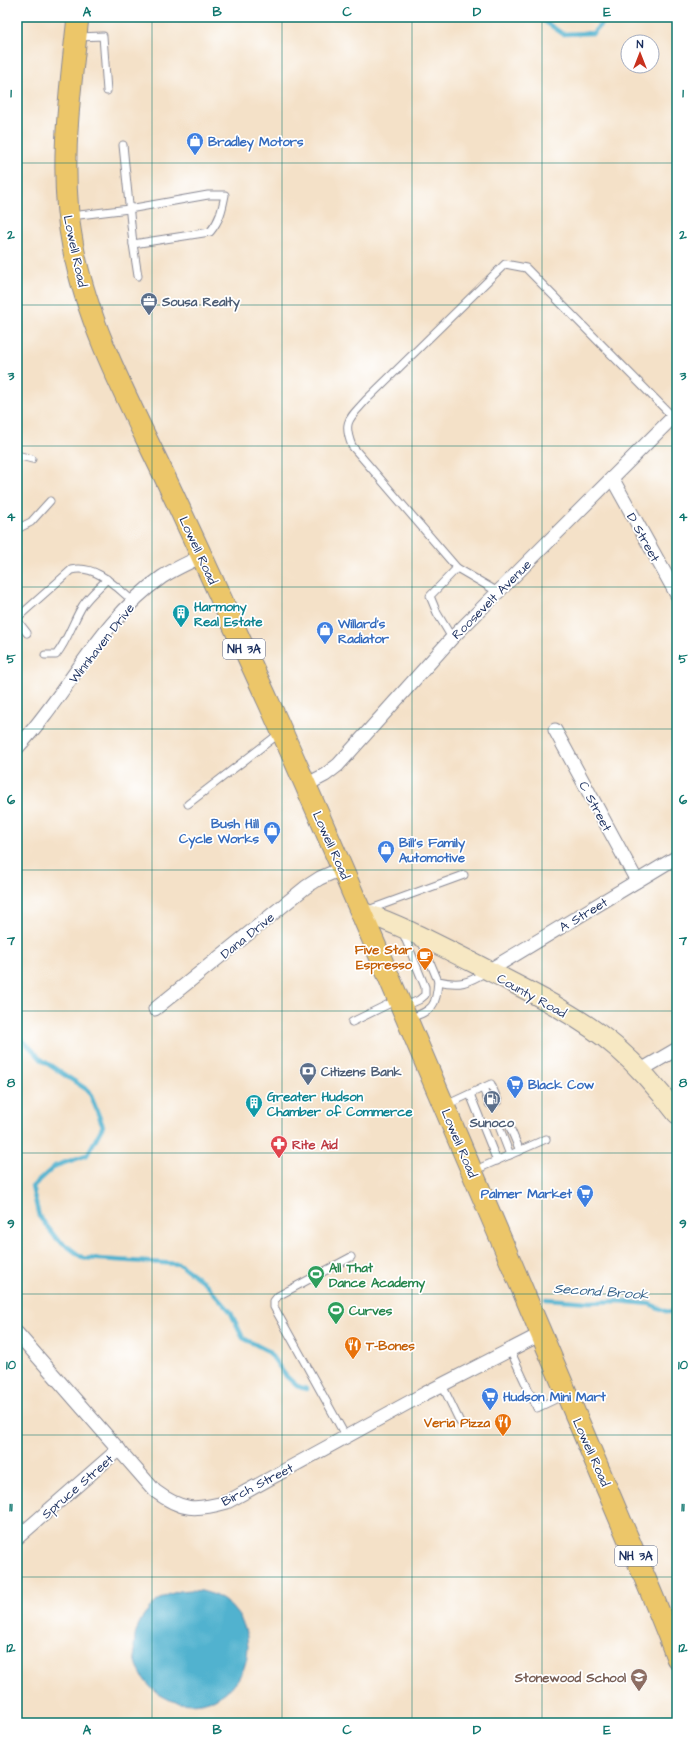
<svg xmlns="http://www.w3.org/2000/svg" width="694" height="1740" viewBox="0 0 694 1740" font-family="'Architects Daughter',sans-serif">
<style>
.water{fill:#51b2cf;stroke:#367096}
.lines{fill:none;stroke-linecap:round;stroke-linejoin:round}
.stream{stroke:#51b2cf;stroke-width:4.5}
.lane-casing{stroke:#888893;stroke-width:9}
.street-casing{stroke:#888893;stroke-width:15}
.secondary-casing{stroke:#888893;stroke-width:21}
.primary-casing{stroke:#888893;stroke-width:23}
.lane{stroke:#fff;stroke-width:7}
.street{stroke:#fff;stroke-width:13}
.secondary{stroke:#f7e8c3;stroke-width:19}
.primary{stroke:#ecc669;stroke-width:21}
.grid{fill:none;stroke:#0f766e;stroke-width:1;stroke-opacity:0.55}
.labels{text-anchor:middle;stroke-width:3.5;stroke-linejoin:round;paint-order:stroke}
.shield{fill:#fff;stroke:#5f6d8e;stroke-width:1}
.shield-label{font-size:12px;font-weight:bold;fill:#1b2f5e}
.shop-label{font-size:13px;font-weight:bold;fill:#366cbe;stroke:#fff;text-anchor:start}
.street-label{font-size:13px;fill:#1b2f5e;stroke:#fff}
.service-label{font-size:13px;font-weight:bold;fill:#4e5e75;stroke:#fff;text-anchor:start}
.culture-label{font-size:13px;font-weight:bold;fill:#0d838f;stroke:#fff;text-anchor:start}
.food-label{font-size:13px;font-weight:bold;fill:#c56008;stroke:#fff;text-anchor:end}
.health-label{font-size:13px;font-weight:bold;fill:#be3a42;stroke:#fff;text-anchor:start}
.leisure-label{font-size:13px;font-weight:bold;fill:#27864d;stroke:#fff;text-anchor:start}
.education-label{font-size:13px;font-weight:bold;fill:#785e54;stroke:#fff;text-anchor:end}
.water-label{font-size:14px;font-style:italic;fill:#2e5d86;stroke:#fff}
.neatline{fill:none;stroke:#0f766e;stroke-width:1.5}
.grid-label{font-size:13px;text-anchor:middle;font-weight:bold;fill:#0f766e}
</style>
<rect width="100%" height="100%" fill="#fff"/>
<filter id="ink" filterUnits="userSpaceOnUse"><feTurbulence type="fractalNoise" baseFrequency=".025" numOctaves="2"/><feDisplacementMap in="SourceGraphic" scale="8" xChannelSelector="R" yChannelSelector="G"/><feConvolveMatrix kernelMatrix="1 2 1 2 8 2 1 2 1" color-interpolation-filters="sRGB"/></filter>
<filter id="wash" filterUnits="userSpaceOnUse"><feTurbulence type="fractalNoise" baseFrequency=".012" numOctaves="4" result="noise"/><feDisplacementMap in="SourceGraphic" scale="16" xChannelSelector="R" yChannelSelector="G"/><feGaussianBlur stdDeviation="0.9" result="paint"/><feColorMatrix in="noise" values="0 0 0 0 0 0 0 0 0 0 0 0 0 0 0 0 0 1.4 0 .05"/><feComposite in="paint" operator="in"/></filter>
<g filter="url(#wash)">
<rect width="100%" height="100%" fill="#f4e1c8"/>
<circle class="water" cx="191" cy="1647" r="57"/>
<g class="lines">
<g class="stream">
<path d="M538 17 563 34 593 33 607 17"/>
<path d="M17 1034 42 1060 89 1091 103 1126 87 1155 55 1166 32 1187 39 1216 56 1238 83 1258 179 1264 205 1283 230 1311 243 1338 268 1351 286 1376 297 1386 306 1389"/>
<path d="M546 1299 589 1302 618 1301 650 1304 668 1312 677 1309"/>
</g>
</g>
</g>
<g filter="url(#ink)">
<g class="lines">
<defs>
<g id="lane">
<path d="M78 37 103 36 107 91"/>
<path d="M71 216 129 209 208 195H225C222 210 220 220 210 232L133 244 123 145"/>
<path d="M133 244 138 276"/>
<path d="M17 455 32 459"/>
<path d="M17 529 31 522 50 501"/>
<path d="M457 568 352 446C342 421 350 418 366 400L505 264 526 268 673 417"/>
<path d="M17 618 71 570C96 564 116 587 133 601"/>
<path d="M17 620 27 633"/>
<path d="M452 638 437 613 430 596 457 568 498 592"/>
<path d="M45 655H56C68 640 73 621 83 605 90 595 99 588 107 579"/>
<path d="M188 804 280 733"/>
<path d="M368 910 464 875"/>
<path d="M403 933 425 987V995L419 1000 403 1007"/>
<path d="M421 940 438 981C460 986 468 983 486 972"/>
<path d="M409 1019C433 1009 436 1008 438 981"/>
<path d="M352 1022 397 1000"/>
<path d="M483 1088 489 1104"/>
<path d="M470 1094 497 1161"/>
<path d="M446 1105 491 1084 498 1101"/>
<path d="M509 1125 520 1151"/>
<path d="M500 1129 510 1155"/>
<path d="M473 1171 546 1139"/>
<path d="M510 1350 537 1408 564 1395"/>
<path d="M442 1385 460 1422"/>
<path d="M346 1437 274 1307V1301L278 1296 351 1257"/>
</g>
<g id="street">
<path d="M612 478 677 595"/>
<path d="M555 730 637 881"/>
<path d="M17 748C68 694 99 621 162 577 174 569 188 563 202 556"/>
<path d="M306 785 325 775 338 765 452 638 677 413"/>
<path d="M488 971 677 857"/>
<path d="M155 1009 306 887 320 878 343 868"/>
<path d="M641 1070 677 1049"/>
<path d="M17 1333 155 1491C182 1511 195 1511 227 1502L426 1393 541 1334"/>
<path d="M17 1538 119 1449"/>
</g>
<path id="secondary" d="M362 912C401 925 436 944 472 962 518 986 578 1014 616 1047 639 1067 659 1090 677 1114"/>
<path id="primary" d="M78 17C70 93 58 171 73 247 88 325 127 398 161 469 198 547 233 625 269 703 353 889 431 1077 512 1265 551 1358 591 1450 630 1543 646 1581 663 1619 677 1658"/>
</defs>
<use href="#lane" class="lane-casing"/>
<use href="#street" class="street-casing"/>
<use href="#secondary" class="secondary-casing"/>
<use href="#primary" class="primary-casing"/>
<use href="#lane" class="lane"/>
<use href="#street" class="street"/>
<use href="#secondary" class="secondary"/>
<use href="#primary" class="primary"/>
</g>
</g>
<path class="grid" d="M152 17V1723M282 17V1723M412 17V1723M542 17V1723M17 163H677M17 305H677M17 446H677M17 587H677M17 729H677M17 870H677M17 1011H677M17 1153H677M17 1294H677M17 1435H677M17 1577H677"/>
<defs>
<symbol id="shop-pin" viewBox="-11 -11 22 30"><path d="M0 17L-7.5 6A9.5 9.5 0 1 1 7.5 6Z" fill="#3f7fe0" stroke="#fff"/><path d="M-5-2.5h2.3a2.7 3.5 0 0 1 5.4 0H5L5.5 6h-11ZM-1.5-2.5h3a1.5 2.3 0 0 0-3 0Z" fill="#fff"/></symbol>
<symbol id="office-pin" viewBox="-11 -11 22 30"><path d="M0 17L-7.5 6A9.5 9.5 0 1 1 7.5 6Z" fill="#5c6f8a" stroke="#fff"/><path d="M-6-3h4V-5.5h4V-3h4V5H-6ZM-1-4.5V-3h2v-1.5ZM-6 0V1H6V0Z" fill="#fff"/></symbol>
<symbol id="building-pin" viewBox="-11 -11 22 30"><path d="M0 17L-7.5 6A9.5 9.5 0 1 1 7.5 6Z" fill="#0f9aa8" stroke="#fff"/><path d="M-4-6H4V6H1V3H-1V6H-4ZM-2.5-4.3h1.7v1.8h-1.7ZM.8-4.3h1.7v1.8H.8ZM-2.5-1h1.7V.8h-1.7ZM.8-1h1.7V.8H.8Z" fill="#fff"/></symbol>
<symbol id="cafe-pin" viewBox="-11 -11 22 30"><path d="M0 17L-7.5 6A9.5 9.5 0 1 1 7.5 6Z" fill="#e8710a" stroke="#fff"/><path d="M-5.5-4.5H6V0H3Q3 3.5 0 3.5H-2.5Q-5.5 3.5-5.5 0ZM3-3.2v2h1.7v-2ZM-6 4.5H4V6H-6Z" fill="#fff"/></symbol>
<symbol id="bank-pin" viewBox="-11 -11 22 30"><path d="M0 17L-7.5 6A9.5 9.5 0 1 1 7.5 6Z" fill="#5c6f8a" stroke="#fff"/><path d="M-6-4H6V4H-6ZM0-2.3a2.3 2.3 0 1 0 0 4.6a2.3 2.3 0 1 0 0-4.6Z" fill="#fff"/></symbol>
<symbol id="supermarket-pin" viewBox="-11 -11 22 30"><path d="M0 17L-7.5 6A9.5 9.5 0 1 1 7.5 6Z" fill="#3f7fe0" stroke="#fff"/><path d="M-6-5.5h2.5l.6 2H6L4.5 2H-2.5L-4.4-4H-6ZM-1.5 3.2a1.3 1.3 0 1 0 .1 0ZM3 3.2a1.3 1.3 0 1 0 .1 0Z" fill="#fff"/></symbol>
<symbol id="fuel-pin" viewBox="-11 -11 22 30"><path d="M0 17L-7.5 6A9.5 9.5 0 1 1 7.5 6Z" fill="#5c6f8a" stroke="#fff"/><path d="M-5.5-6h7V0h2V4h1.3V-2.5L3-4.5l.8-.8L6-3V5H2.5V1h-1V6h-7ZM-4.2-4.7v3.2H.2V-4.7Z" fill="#fff"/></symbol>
<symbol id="pharmacy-pin" viewBox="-11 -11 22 30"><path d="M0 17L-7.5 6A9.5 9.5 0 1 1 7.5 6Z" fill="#e0444e" stroke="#fff"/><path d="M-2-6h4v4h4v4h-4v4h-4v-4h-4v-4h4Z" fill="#fff"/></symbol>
<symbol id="stadium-pin" viewBox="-11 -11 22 30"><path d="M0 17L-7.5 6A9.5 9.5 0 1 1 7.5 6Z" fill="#2e9e5b" stroke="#fff"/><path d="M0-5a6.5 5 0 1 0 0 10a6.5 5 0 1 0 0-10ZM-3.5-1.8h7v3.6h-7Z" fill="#fff"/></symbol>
<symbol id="restaurant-pin" viewBox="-11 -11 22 30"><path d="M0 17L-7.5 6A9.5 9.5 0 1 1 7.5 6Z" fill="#e8710a" stroke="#fff"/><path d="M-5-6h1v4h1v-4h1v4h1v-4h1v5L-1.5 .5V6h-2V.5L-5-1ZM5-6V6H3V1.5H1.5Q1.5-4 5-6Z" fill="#fff"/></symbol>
<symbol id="school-pin" viewBox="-11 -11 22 30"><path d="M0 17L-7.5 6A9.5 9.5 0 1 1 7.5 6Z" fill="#8d6e63" stroke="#fff"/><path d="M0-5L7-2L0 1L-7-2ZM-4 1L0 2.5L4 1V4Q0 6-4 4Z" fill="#fff"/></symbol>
</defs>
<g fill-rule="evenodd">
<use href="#shop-pin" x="185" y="131" width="20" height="27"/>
<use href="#office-pin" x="139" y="291" width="20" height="27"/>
<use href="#building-pin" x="171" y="603" width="20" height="27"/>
<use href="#shop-pin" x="315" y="620" width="20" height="27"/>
<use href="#shop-pin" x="262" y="820" width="20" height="27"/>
<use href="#shop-pin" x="376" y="839" width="20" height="27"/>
<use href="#cafe-pin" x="415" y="946" width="20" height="27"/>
<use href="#bank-pin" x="298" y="1061" width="20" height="27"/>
<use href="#supermarket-pin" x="505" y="1074" width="20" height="27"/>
<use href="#fuel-pin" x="482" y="1089" width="20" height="27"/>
<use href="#building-pin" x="244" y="1093" width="20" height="27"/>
<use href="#pharmacy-pin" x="269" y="1134" width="20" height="27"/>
<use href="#supermarket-pin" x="575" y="1183" width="20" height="27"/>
<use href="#stadium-pin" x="306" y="1264" width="20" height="27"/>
<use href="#stadium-pin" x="326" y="1300" width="20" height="27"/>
<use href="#restaurant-pin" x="343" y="1335" width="20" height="27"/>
<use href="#supermarket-pin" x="480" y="1386" width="20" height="27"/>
<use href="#restaurant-pin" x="493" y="1412" width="20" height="27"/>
<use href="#school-pin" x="629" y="1667" width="20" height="27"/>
</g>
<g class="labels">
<g class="shield">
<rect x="223" y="639" width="42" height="20" rx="3"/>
<rect x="615" y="1546" width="42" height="20" rx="3"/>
</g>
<g class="shield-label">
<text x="244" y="653">NH 3A</text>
<text x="636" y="1560">NH 3A</text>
</g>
<g class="shop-label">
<text x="208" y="146">Bradley Motors</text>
<text x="338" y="628">Willard's<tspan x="338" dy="15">Radiator</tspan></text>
<text x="259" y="828" text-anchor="end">Bush Hill<tspan x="259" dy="15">Cycle Works</tspan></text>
<text x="399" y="847">Bill's Family<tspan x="399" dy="15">Automotive</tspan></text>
<text x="528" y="1089">Black Cow</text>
<text x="572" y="1198" text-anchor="end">Palmer Market</text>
<text x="503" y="1401">Hudson Mini Mart</text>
</g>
<g class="street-label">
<text transform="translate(76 251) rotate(78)" y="5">Lowell Road</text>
<text transform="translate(644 537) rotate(61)" y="5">D Street</text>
<text transform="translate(199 550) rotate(65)" y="5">Lowell Road</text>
<text transform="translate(491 599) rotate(-45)" y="5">Roosevelt Avenue</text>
<text transform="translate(101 643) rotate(-52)" y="5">Winnhaven Drive</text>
<text transform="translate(596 806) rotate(62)" y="5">C Street</text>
<text transform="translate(332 845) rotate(66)" y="5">Lowell Road</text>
<text transform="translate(583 914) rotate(-31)" y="5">A Street</text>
<text transform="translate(247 935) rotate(-39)" y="5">Dana Drive</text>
<text transform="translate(532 995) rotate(29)" y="5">County Road</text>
<text transform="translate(460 1143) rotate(67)" y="5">Lowell Road</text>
<text transform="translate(592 1452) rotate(66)" y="5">Lowell Road</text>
<text transform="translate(257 1484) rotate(-27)" y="5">Birch Street</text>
<text transform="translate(77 1486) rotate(-41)" y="5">Spruce Street</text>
</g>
<g class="service-label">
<text x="162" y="306">Sousa Realty</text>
<text x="321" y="1076">Citizens Bank</text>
<text x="492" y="1127" text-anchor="middle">Sunoco</text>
</g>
<g class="culture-label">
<text x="194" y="611">Harmony<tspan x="194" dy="15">Real Estate</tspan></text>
<text x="267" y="1101">Greater Hudson<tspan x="267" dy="15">Chamber of Commerce</tspan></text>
</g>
<g class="food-label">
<text x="412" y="954">Five Star<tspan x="412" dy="15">Espresso</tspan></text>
<text x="366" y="1350" text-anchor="start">T-Bones</text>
<text x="490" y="1427">Veria Pizza</text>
</g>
<g class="health-label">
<text x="292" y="1149">Rite Aid</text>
</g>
<g class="leisure-label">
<text x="329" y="1272">All That<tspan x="329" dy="15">Dance Academy</tspan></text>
<text x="349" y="1315">Curves</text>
</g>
<g class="education-label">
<text x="626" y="1682">Stonewood School</text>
</g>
<g class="water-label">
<text transform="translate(601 1291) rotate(4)" y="5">Second Brook</text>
</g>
</g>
<rect width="694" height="1740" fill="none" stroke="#fff" stroke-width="44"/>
<g transform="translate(640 54)"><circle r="19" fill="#ffffff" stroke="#a4acbf"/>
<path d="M0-3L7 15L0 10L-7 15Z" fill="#c8321e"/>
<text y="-6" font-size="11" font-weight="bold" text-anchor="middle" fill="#1b2f5e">N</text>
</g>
<rect x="22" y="22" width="650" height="1696" class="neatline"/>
<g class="grid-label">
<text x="87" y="16">A</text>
<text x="217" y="16">B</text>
<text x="347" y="16">C</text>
<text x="477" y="16">D</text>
<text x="607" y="16">E</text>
<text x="11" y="97">1</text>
<text x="683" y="97">1</text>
<text x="11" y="239">2</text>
<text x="683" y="239">2</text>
<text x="11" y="380">3</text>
<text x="683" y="380">3</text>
<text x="11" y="521">4</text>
<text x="683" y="521">4</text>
<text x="11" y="663">5</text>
<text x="683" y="663">5</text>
<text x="11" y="804">6</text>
<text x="683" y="804">6</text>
<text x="11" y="945">7</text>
<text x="683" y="945">7</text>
<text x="11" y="1087">8</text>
<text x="683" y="1087">8</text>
<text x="11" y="1228">9</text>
<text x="683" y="1228">9</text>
<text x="11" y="1369">10</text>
<text x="683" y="1369">10</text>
<text x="11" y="1511">11</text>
<text x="683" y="1511">11</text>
<text x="11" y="1652">12</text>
<text x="683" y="1652">12</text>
<text x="87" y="1734">A</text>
<text x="217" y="1734">B</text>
<text x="347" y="1734">C</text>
<text x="477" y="1734">D</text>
<text x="607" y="1734">E</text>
</g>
</svg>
